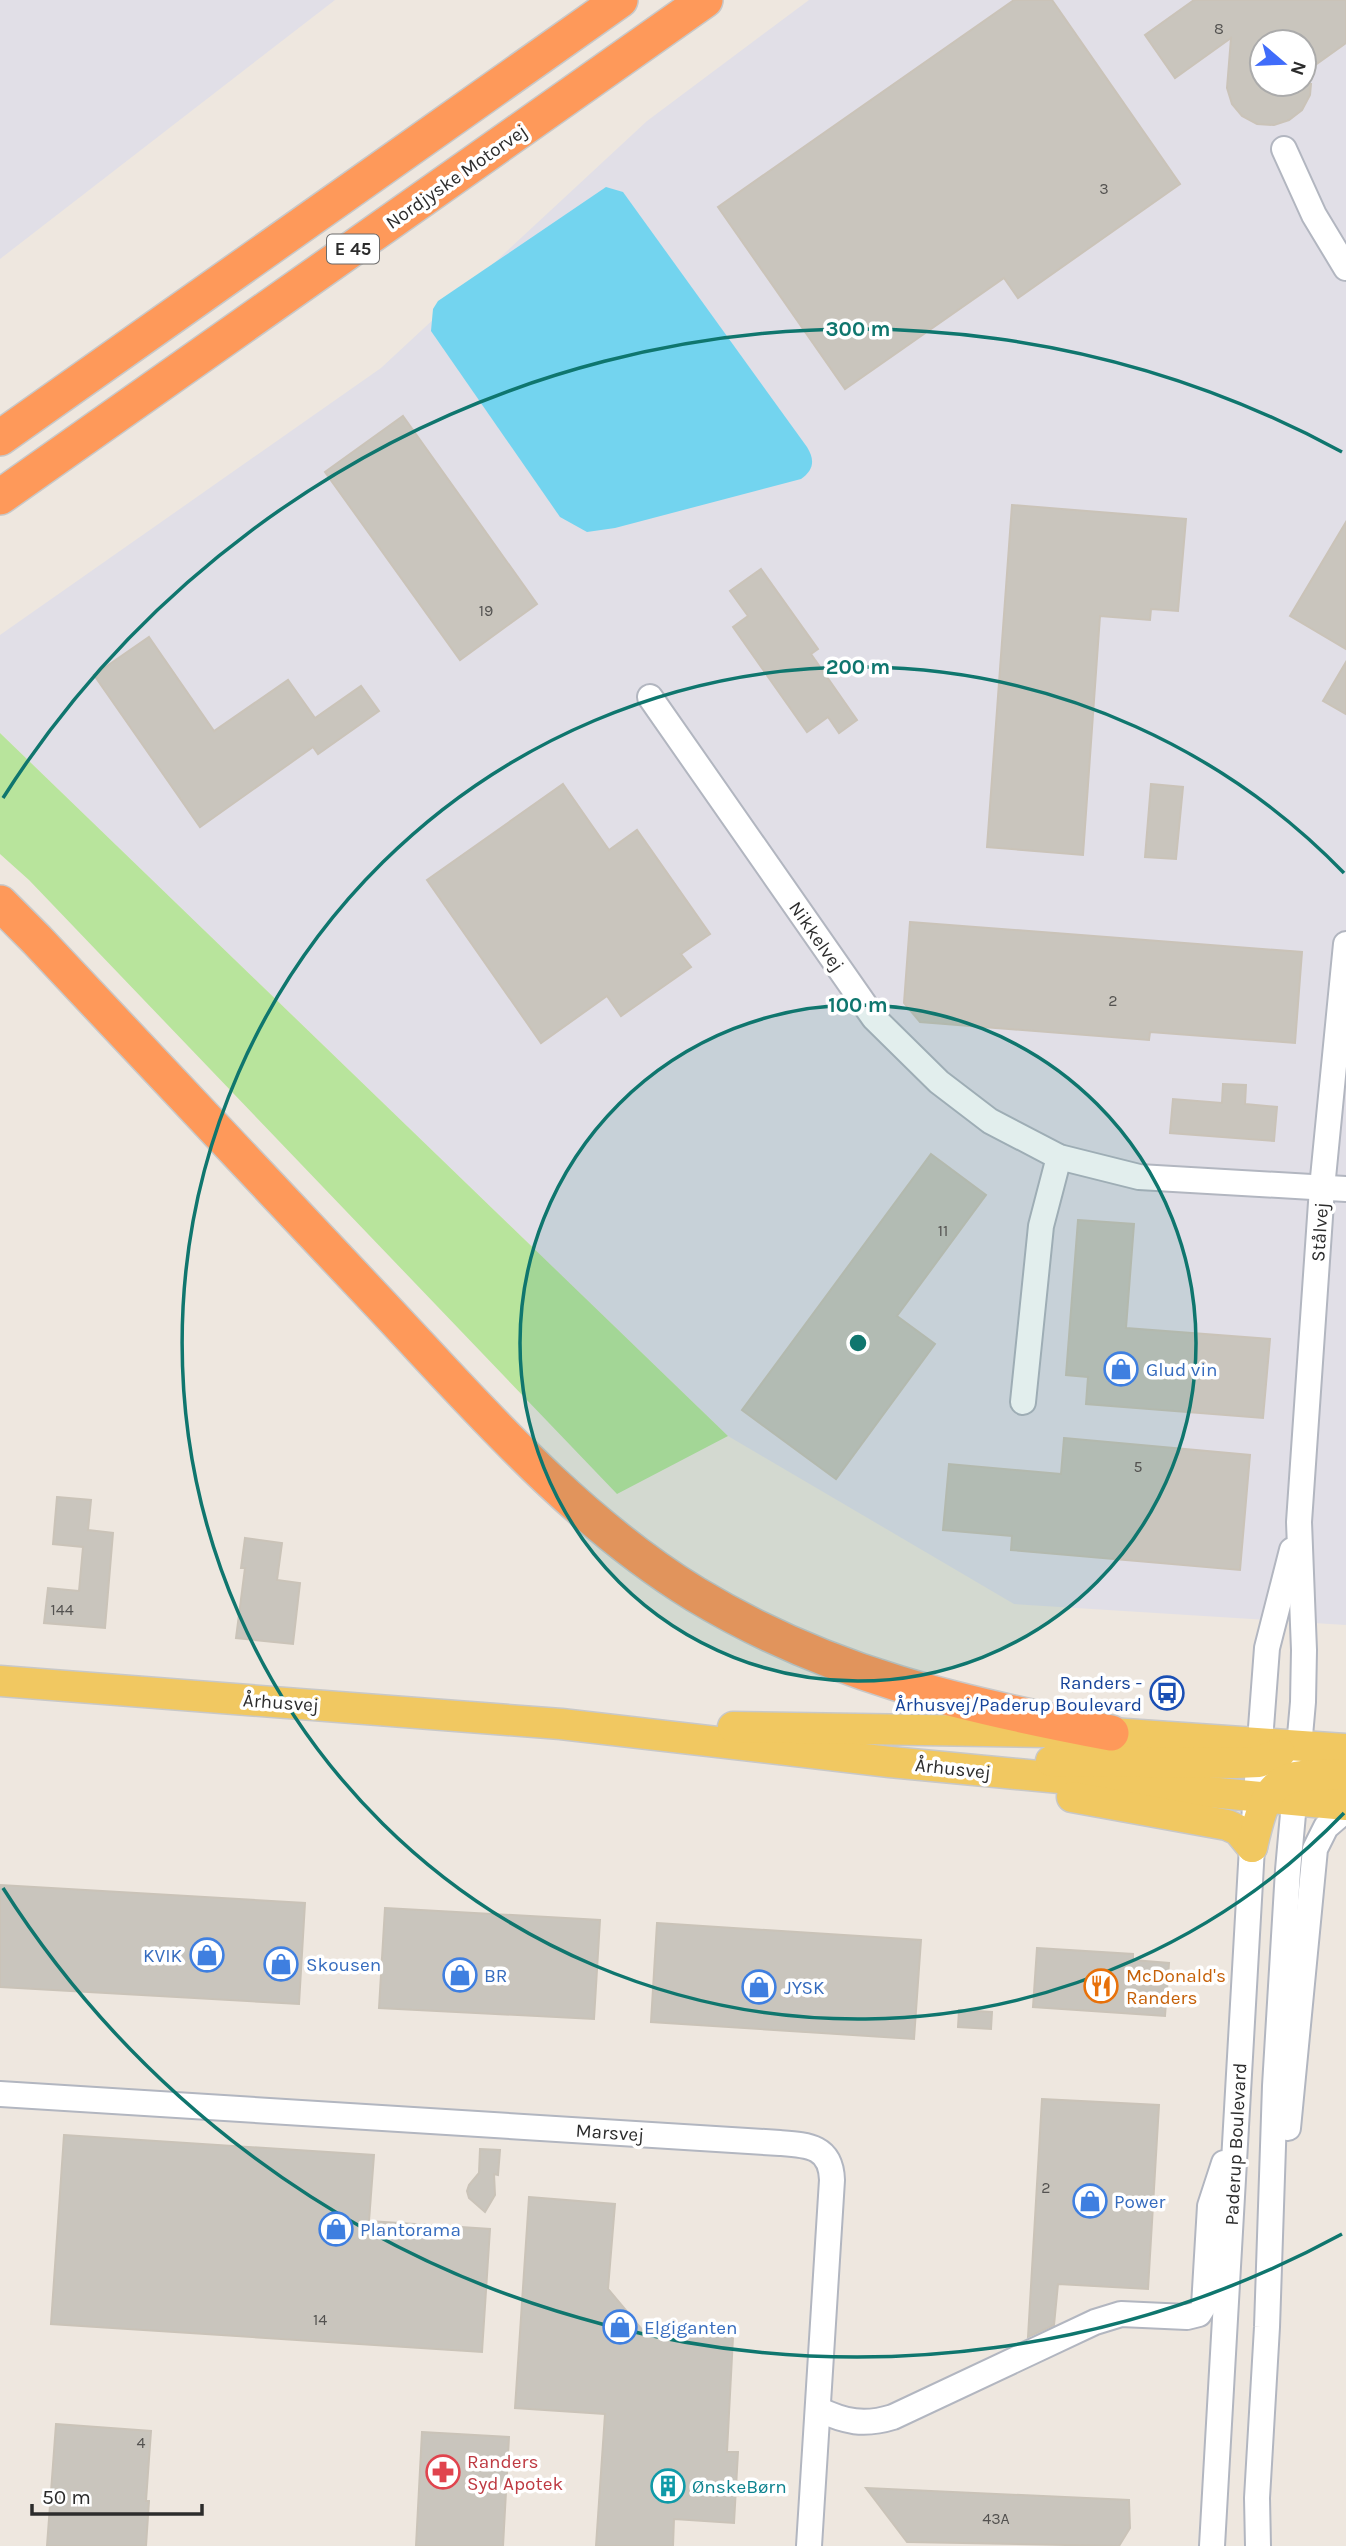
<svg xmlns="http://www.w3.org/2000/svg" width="1346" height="2546" viewBox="0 0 1346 2546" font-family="Karla,sans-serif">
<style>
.industrial{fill:#e1dfe7;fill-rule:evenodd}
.green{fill:#b8e49c}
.water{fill:#73d4ef}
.building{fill:#c9c5bd;stroke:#cac3b8;stroke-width:2}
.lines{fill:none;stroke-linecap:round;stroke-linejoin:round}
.minor-casing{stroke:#b2b6c0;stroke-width:28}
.major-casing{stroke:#c8c8c8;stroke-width:33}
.highway-casing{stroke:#c8c8c8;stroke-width:38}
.minor{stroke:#fff;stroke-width:24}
.major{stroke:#f1c861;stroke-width:30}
.highway{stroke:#fe995a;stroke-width:35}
.ring{fill:none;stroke:#0f766e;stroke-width:3.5}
.labels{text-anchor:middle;stroke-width:7;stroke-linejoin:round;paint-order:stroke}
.number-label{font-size:16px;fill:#535250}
.shield{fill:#fff;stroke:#6b6b6b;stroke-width:2}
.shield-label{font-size:18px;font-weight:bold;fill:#2c2c2c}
.street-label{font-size:19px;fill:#2c2c2c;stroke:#fff}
.shop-label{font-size:19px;fill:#366cbe;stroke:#fff;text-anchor:start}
.transit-label{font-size:19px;fill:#164399;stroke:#fff;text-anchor:end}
.food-label{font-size:19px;fill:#c56008;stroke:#fff;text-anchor:start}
.health-label{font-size:19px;fill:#be3a42;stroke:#fff;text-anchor:start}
.culture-label{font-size:19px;fill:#0d838f;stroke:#fff;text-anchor:start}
.centre{fill:#0f766e;stroke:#fff;stroke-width:3.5}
.ring-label{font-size:21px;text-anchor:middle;font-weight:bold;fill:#0f766e;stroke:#fff;stroke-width:7;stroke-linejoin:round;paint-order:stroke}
</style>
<rect width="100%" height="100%" fill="#eee7df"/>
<g class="industrial">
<path d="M0 0H335L0 259Z"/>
<path d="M809 0H1346V1625L1014 1604 728 1436 0 733V635L381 368 647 121ZM1262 42H1304V84H1262Z"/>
</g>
<path class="green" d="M0 733 728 1436 617 1494 29 880 0 854Z"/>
<path class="water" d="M606 187 623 192 807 447C815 460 814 470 801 479L615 528 587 532 560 517 431 331 433 309 438 301Z"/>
<g class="building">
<path d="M1014 0H1052L1180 184 1018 298 1004 278 845 389 718 207Z"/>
<path d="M1194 0H1346V43L1304 73V42H1262V84H1311L1310 95 1302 110 1289 120 1274 125 1257 124 1242 116 1232 104 1227 88 1231 38 1175 78 1145 35Z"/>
<path d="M403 416 537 604 460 660 325 472Z"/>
<path d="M1012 505 1186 519 1178 611 1151 609 1150 620 1100 616 1083 855 987 847Z"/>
<path d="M1346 522V649L1290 616Z"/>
<path d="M761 569 818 649 811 654 857 720 839 733 828 717 807 732 733 627 748 616 730 591Z"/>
<path d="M149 637 214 731 288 680 315 718 361 686 379 711 318 754 313 747 200 827 94 675Z"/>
<path d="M1346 662V714L1323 701Z"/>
<path d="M563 784 609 850 637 830 710 934 681 954 691 967 621 1016 607 996 541 1043 427 880Z"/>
<path d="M1151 784 1183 787 1176 859 1145 857Z"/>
<path d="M910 922 1302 952 1295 1043 1150 1032 1149 1040 920 1022 904 1003Z"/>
<path d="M1223 1084 1246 1085 1245 1104 1277 1107 1274 1141 1170 1133 1173 1099 1222 1103Z"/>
<path d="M931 1154 986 1195 897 1316 935 1344 836 1479 742 1410Z"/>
<path d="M1078 1220 1134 1224 1126 1328 1270 1339 1263 1418 1086 1404 1088 1377 1066 1375Z"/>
<path d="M1064 1438 1250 1455 1240 1570 1011 1550 1012 1536 943 1530 949 1464 1061 1474Z"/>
<path d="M57 1497 91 1500 88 1530 113 1533 105 1628 44 1623 48 1588 79 1591 83 1547 53 1544Z"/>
<path d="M245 1538 282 1543 277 1580 300 1583 293 1644 236 1638 245 1568H241Z"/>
<path d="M0 1885 305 1903 299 2004 0 1987Z"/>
<path d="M385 1908 600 1920 594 2019 379 2008Z"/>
<path d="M657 1923 921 1940 914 2039 651 2022Z"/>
<path d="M1037 1948 1133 1954V1960L1169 1963 1165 2016 1033 2007Z"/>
<path d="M959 2010 992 2012 991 2029 958 2027Z"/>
<path d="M1042 2099 1159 2105 1148 2289 1058 2284 1054 2325 1028 2337Z"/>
<path d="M64 2135 374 2155 369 2221 490 2229 482 2352 51 2324Z"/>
<path d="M480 2149 500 2150 498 2175 494 2174 495 2195 485 2212 469 2198 467 2191 469 2185 479 2173Z"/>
<path d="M529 2197 615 2204 608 2289 644 2332 733 2337 727 2452H738L734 2523 674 2519 673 2546H596L605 2414 515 2408Z"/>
<path d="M56 2424 151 2431 146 2501H149L146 2546H47Z"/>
<path d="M422 2432 509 2437 503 2546H416Z"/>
<path d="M866 2488 1129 2500 1130 2528 1119 2546 907 2542Z"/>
</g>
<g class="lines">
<defs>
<g id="minor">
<path d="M1284 149 1314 215 1346 268"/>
<path d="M650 697 874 1018 939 1082 990 1121 1059 1157 1139 1177 1346 1189"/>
<path d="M1023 1402 1041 1226 1059 1157"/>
<path d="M0 2094 780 2143C808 2145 831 2146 832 2180L809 2546"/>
<path d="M1288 2128 1315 1849 1326 1827 1346 1810"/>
<path d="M818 2409C845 2422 864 2426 893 2417L1095 2322 1121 2314 1187 2317 1199 2314 1204 2306 1210 2206 1224 2163"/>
<path d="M1212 2546 1252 1847 1267 1648 1292 1550"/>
<path d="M1258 2546 1257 2498 1267 2327 1275 2086 1288 1870 1303 1702 1304 1650 1299 1522 1322 1188 1346 944"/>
</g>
<g id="major">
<path d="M0 1681 561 1724 890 1762 1346 1805"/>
<path d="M733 1727 1111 1733 1346 1749"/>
<path d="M1051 1761 1236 1763 1259 1762 1280 1753"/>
<path d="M1072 1797 1227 1825 1238 1830 1252 1847"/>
<path d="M1252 1847C1268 1778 1276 1773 1346 1775"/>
</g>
<g id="highway">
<path d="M0 438 620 0"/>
<path d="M0 497 705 0"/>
<path d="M0 903 37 940C152 1062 267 1184 382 1306 478 1408 574 1520 695 1594 827 1674 962 1705 1111 1733"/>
</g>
</defs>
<use href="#minor" class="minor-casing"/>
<use href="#major" class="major-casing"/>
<use href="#highway" class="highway-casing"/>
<use href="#minor" class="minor"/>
<use href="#major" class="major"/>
<use href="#highway" class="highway"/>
</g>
<circle cx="858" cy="1343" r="338" fill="#0f766e" fill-opacity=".12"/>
<g class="ring">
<circle cx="858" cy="1343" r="338"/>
<path d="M1344 1813A676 676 0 1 1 1344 873"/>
<path d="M1342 2234A1014 1014 0 0 1 3 1888M3 798A1014 1014 0 0 1 1342 452"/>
</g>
<defs>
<symbol id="shop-ring" viewBox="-11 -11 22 22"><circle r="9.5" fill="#fff" stroke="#3f7fe0" stroke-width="1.5"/><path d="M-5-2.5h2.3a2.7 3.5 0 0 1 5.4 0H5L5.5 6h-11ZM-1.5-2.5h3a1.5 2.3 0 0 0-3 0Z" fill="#3f7fe0"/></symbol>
<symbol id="bus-ring" viewBox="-11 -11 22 22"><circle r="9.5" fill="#fff" stroke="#1a4fb4" stroke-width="1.5"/><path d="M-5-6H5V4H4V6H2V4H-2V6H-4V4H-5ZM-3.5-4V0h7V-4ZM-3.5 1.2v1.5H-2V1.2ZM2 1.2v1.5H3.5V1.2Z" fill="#1a4fb4"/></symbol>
<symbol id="restaurant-ring" viewBox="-11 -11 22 22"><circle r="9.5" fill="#fff" stroke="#e8710a" stroke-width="1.5"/><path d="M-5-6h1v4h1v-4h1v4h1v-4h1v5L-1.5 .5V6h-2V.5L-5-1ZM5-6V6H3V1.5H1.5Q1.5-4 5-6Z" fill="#e8710a"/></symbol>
<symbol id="pharmacy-ring" viewBox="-11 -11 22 22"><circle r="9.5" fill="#fff" stroke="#e0444e" stroke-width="1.5"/><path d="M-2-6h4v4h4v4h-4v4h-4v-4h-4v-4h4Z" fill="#e0444e"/></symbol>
<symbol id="building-ring" viewBox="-11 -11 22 22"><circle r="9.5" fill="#fff" stroke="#0f9aa8" stroke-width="1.5"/><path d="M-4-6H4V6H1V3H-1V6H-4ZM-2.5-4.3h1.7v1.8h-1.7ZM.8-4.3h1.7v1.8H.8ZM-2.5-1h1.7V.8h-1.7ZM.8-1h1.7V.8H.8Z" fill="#0f9aa8"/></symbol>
</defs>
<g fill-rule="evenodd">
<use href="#shop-ring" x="1102" y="1350" width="38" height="38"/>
<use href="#bus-ring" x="1148" y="1674" width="38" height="38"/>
<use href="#shop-ring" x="188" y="1936" width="38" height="38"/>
<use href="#shop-ring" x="262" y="1945" width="38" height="38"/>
<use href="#shop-ring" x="441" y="1956" width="38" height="38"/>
<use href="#restaurant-ring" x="1082" y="1967" width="38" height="38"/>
<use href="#shop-ring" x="740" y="1968" width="38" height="38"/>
<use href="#shop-ring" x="1071" y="2182" width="38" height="38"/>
<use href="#shop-ring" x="317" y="2210" width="38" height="38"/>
<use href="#shop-ring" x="601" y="2308" width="38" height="38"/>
<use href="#pharmacy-ring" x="424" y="2453" width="38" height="38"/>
<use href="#building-ring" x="649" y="2467" width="38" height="38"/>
</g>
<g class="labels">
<g class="number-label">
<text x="1219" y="34">8</text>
<text x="1104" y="194">3</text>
<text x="486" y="616">19</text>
<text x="1113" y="1006">2</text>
<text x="943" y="1236">11</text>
<text x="1138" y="1472">5</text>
<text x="62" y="1615">144</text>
<text x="1046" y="2193">2</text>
<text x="320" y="2325">14</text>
<text x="141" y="2448">4</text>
<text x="996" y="2524">43A</text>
</g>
<rect class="shield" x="327" y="234.5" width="52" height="29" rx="5"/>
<g class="shield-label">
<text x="353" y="255">E 45</text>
</g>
<g class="street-label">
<text transform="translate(456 176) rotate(-35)" y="7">Nordjyske Motorvej</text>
<text transform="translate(817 936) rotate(55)" y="7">Nikkelvej</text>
<text transform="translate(1319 1232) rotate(-86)" y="7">Stålvej</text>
<text transform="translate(281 1702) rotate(4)" y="7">Århusvej</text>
<text transform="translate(953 1768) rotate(6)" y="7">Århusvej</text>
<text transform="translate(610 2132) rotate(4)" y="7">Marsvej</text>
<text transform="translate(1235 2144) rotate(-87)" y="7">Paderup Boulevard</text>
</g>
<g class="shop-label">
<text x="1146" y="1376">Glud vin</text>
<text x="182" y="1962" text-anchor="end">KVIK</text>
<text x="306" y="1971">Skousen</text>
<text x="484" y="1982">BR</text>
<text x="784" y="1994">JYSK</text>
<text x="1114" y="2208">Power</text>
<text x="360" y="2236">Plantorama</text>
<text x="644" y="2334">Elgiganten</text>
</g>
<g class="transit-label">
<text x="1142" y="1689">Randers -<tspan x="1142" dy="22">Århusvej/Paderup Boulevard</tspan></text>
</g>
<g class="food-label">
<text x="1126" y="1982">McDonald's<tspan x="1126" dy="22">Randers</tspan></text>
</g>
<g class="health-label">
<text x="467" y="2468">Randers<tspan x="467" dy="22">Syd Apotek</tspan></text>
</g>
<g class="culture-label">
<text x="692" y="2493">ØnskeBørn</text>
</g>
</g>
<circle cx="858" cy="1343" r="10" class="centre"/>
<g class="ring-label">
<text x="858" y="336">300 m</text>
<text x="858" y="674">200 m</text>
<text x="858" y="1012">100 m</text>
</g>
<g transform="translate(1283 63) rotate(109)"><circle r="33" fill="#ffffff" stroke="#ababab" stroke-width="2"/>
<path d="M0-5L12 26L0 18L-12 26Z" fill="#406cfa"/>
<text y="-10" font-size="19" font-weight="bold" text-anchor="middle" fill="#2c2c2c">N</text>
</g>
<path d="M32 2504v10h170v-10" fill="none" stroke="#2c2c2c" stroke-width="3.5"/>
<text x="42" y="2504" font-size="21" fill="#2c2c2c" stroke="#ffffff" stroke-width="5" paint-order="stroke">50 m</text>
</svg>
